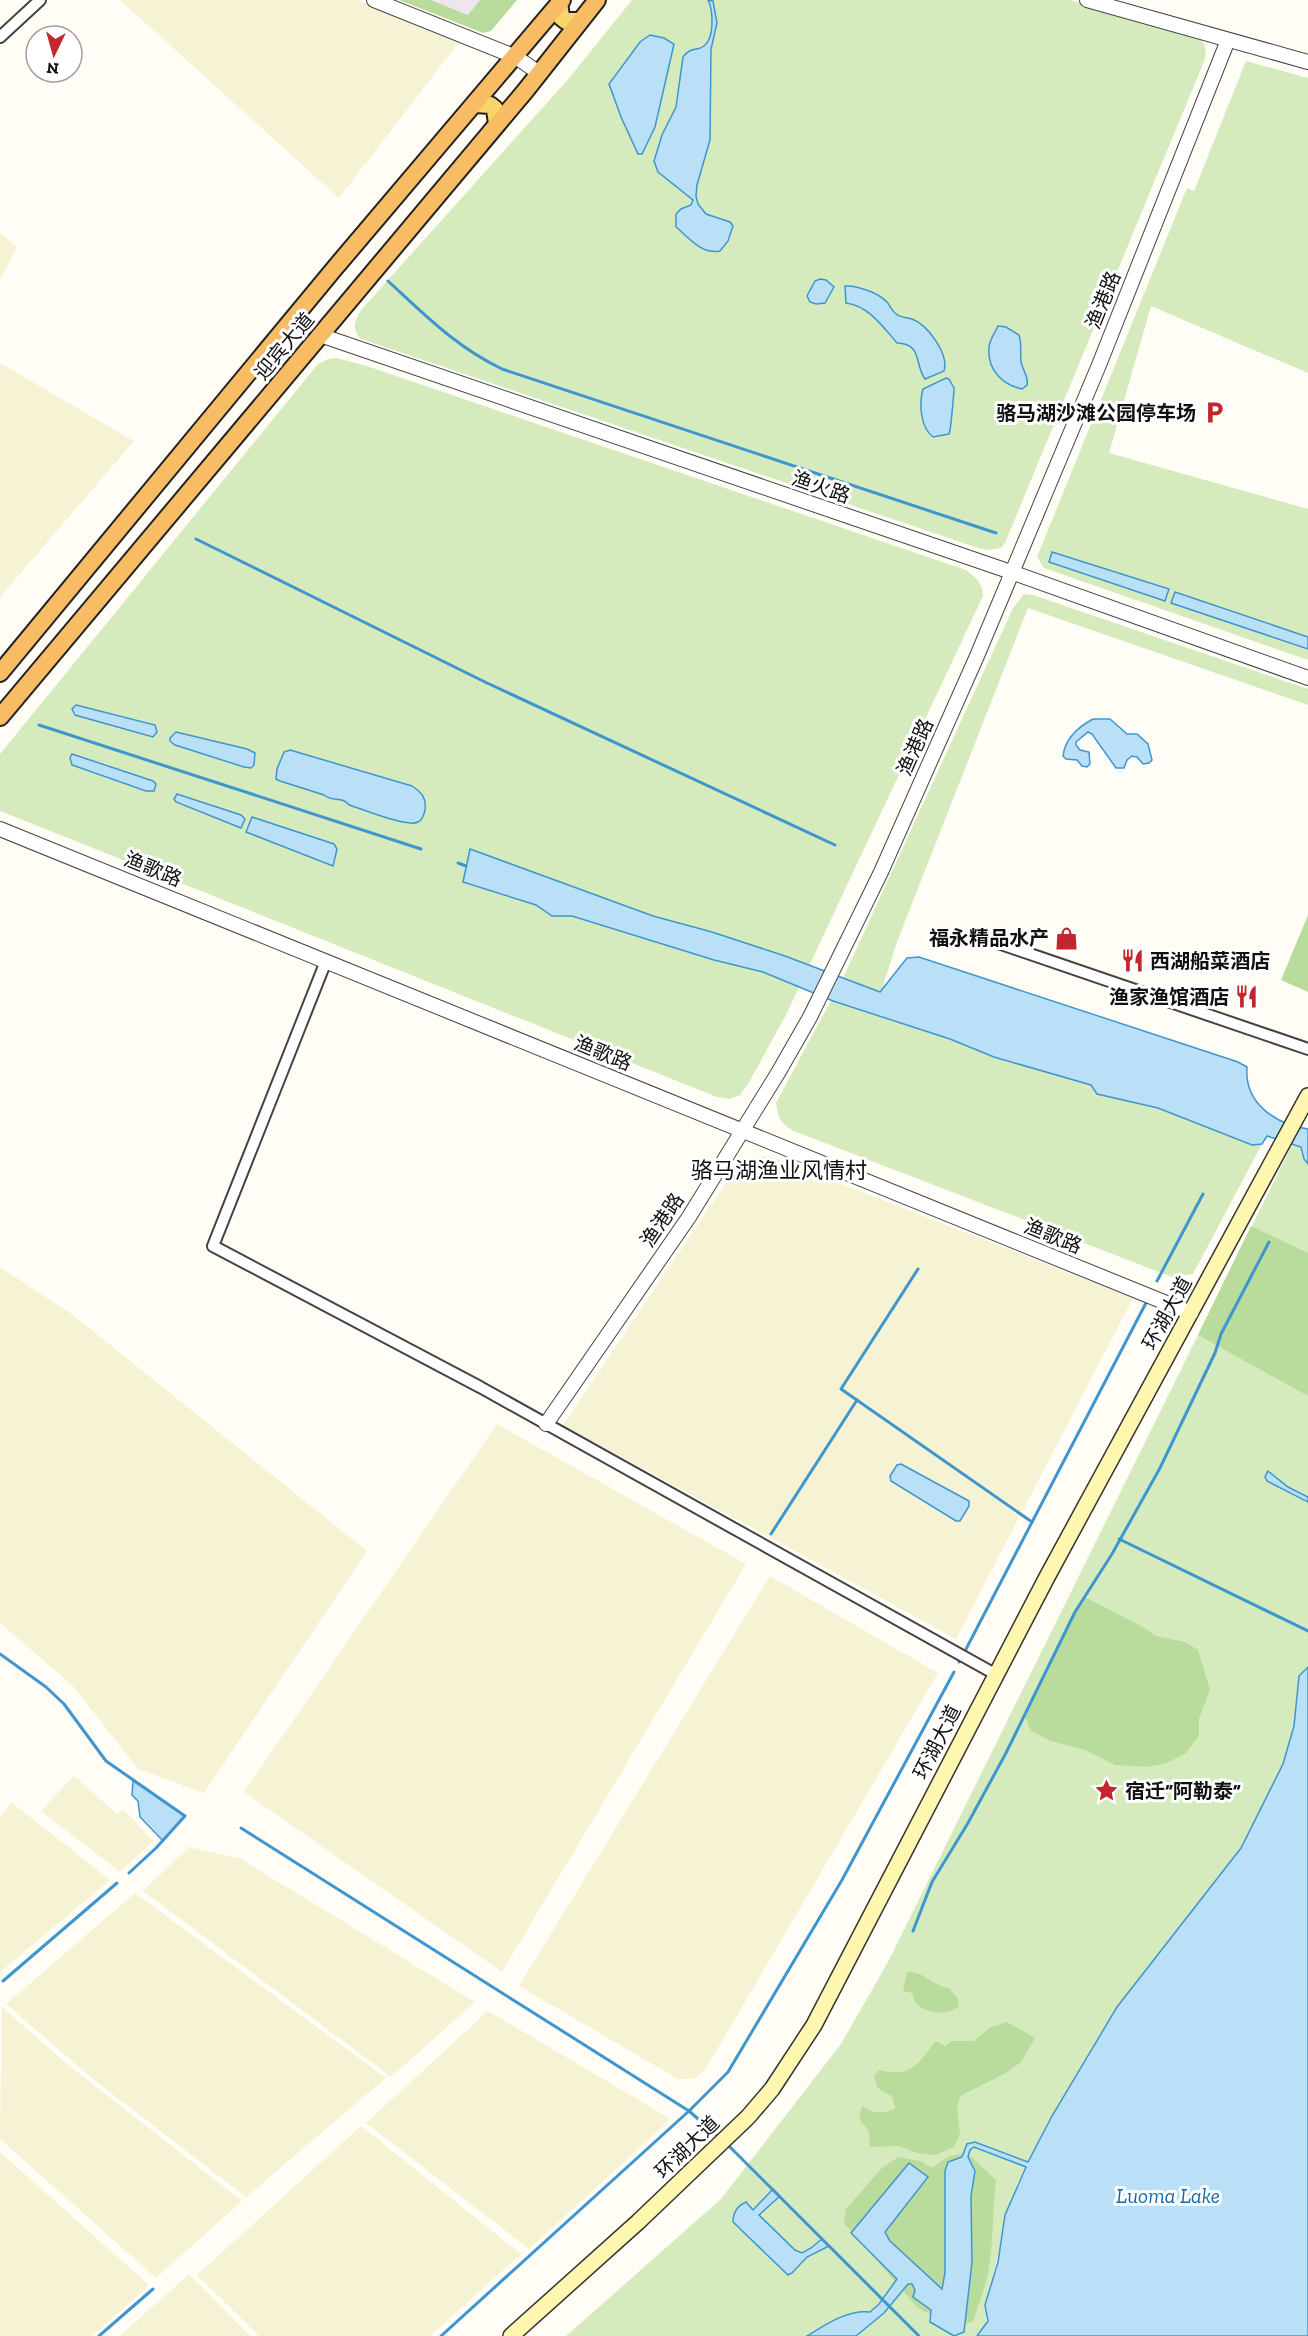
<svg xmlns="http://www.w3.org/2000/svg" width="1308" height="2336" viewBox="0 0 1308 2336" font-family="'Zilla Slab','Noto Sans SC',serif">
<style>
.industrial{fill:#eee6ef}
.farmland{fill:#f6f3d4}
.green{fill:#d5ebbd}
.forest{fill:#b9dc9c}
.water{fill:#b9e0f7;stroke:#3f96cf;stroke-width:1.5}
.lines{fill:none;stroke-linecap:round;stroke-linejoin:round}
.stream{stroke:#3f96cf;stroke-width:3}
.minor-casing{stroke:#444;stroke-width:14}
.tertiary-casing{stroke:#444;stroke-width:16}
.secondary-casing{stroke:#333;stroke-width:18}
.primary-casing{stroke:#222;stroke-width:20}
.trunk-casing{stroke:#222;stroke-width:20}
.minor{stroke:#fff;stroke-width:10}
.tertiary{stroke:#fff;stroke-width:14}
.secondary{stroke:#fff6b0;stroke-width:15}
.primary{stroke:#f9d66b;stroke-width:16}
.trunk{stroke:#f7bc64;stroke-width:16}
.labels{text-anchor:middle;stroke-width:6;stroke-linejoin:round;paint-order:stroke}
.street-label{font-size:20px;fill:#111;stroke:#fff}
.poi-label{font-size:20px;font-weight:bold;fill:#111;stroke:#fff;text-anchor:end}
.water-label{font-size:21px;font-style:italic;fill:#1768a6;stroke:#fff}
.quarter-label{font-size:22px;fill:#111;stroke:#fff}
</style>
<rect width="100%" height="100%" fill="#fffdf5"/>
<path class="industrial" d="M431 0H480L468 15Z"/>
<g class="farmland">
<path d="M120 0H357L460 41 339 198Z"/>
<path d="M0 233 17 247 0 280Z"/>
<path d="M0 363 134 441 0 597Z"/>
<path d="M770 1156 1133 1298 956 1639 563 1425 732 1174 743 1162 753 1157Z"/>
<path d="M0 1267 73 1315 367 1551 204 1793 138 1769 73 1686 0 1623Z"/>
<path d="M497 1424 746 1564 502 1972 244 1792Z"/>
<path d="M770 1576 938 1673 705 2070 694 2079H678L519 1986Z"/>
<path d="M74 1776 117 1814 123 1809 153 1841 120 1872 41 1811Z"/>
<path d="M11 1802 110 1880 0 1972V1817Z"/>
<path d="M189 1847 241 1859 475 2002 391 2077 143 1891Z"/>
<path d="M135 1893 386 2078 246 2197 93 2079 6 2004Z"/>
<path d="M2 2007 67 2064 242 2201 156 2278 0 2139Z"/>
<path d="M488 2011 671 2119 529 2249 366 2123Z"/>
<path d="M361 2126 521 2254 430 2336H259L197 2275Z"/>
<path d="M0 2152 149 2285 92 2336H0Z"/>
<path d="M189 2274 250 2336H120Z"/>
</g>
<g class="green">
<path d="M632 0H1070L1193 35C1205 40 1207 47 1205 59L1005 543 1001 548 987 550 978 548 361 339C351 329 354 321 362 309L570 77Z"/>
<path d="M1246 61 1308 78V373L1151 306 1109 453 1308 509V660L1044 568 1037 557 1187 188 1194 191Z"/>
<path d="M336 358 367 366 966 570C976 578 983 583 983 596L786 1015 748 1084 740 1095 730 1099 717 1097 0 811V754L318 364 328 359Z"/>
<path d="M1024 594 1033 595 1308 689V705L1028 608 897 942 881 992 950 1039 994 1057 1091 1085 1097 1094 1158 1108 1252 1145 1262 1144 1193 1274 1172 1277 794 1131C781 1124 778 1118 776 1103L843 978 1013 608Z"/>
<path d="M1293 1143 1301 1147 1304 1159 1308 1164V1667L1299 1676 1294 1726 1283 1764 1241 1848 1117 2007 1052 2116 1017 2184 985 2305C987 2319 989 2325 977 2336H566L721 2199 841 2044 888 1962Z"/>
</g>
<g class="forest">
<path d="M399 0H431L468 15 480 0H517L491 31 483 33Z"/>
<path d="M1308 915V992L1281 980Z"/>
<path d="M1251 1226 1308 1253V1396L1198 1335Z"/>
<path d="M1083 1596 1143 1627 1156 1636 1185 1642 1198 1650 1210 1690 1199 1719V1735L1186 1753 1167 1763 1147 1767 1115 1765 1085 1750 1051 1741 1031 1731 1025 1717Z"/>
<path d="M907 1972C924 1971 933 1986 949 1988L958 1999 959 2006C949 2016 926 2014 916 2003 914 2000 914 1997 912 1993L903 1991Z"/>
<path d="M1007 2022 1035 2038 1021 2062 1006 2073 960 2096 957 2110 960 2134 954 2147 936 2155 917 2153 899 2146 870 2147 869 2132 859 2118 862 2106C874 2113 882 2115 895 2108L892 2096 878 2088 874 2077 878 2070C911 2078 917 2065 936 2041L945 2046 952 2041H974L989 2028Z"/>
<path d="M967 2153 996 2180C992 2211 994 2242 988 2273 985 2289 978 2306 973 2322L954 2326 918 2308 844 2223 846 2209 882 2168 898 2157 920 2161 932 2168 949 2156Z"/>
</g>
<g class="water">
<path d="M708 0 713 1 717 23 711 49 710 140 697 185 696 196 698 204 706 214 730 222 733 226 728 241 720 251C702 255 688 237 676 227V214L681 209 691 205 693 200 658 172 654 161 662 135 676 107 683 57C691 46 696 52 704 46 715 38 713 10 708 0Z"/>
<path d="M650 35 664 38 674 44 655 127 642 154H638L621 117 609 84 640 42Z"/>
<path d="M820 279 826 280 834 287 825 303 816 304 810 302 807 296 815 281Z"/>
<path d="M845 286C856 285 879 293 887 302 890 305 891 310 895 313 900 318 906 317 912 319 928 325 949 354 944 371L925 379C914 364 923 344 897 343 883 327 869 306 846 303Z"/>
<path d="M998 326 1006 327 1019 335C1022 344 1020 352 1021 361 1022 370 1029 376 1027 385L1022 389C1003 385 987 370 989 348 989 340 995 333 998 326Z"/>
<path d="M946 378 949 379C950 381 953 386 954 388 954 391 951 430 949 434L933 437C920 427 919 403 923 389Z"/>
<path d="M1052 552 1169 589 1165 601 1049 562Z"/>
<path d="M1175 592 1308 637V649L1171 603Z"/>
<path d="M76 705 155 725 157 732 153 737 75 715 72 709Z"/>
<path d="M1093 719H1110L1127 734H1137L1148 744 1152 760 1149 763 1143 764 1137 757 1132 756 1127 760 1124 768H1116L1092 734 1088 732 1076 742V745L1080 750 1089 752 1090 764 1087 767 1082 766 1077 760 1066 759 1063 756C1065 739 1078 727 1093 719Z"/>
<path d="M176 732 247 749 255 753 254 765 251 768 244 767 175 745 170 741V738Z"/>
<path d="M290 750 412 786C421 792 427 798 425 810 424 814 423 820 418 822 408 828 362 809 349 805 343 796 332 802 324 795L280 781 276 779 277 769 284 752Z"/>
<path d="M72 754 153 781 156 784 154 791H146L72 765 70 758Z"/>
<path d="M177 794 241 815 245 819 241 828 176 802 174 799Z"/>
<path d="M252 817 334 844 337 849 333 866 246 832Z"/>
<path d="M470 849 653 916 712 932 785 956 880 992 907 958 919 957 1238 1062 1247 1067C1244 1103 1275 1124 1308 1129V1164L1304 1159 1301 1147 1267 1136 1262 1144 1252 1145 1158 1108 1097 1094 1091 1085 994 1057 950 1039 833 1001 763 972 714 960 572 916H552L536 905 463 882Z"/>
<path d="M901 1464 969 1501V1506L960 1521H956L891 1481 890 1476 897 1465Z"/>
<path d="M1268 1471 1288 1487 1308 1497V1502L1267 1481 1265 1477Z"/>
<path d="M1308 1667V2336H977L988 2321 985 2305 998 2262 1005 2215 1026 2167 974 2147 970 2150 968 2157 975 2171 971 2196 972 2262 964 2332 954 2336 930 2322 931 2310 913 2297 915 2290 912 2284H908L884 2313 856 2336H807C825 2325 848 2309 870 2312L879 2304 897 2279 851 2233 909 2163 928 2177 885 2232 890 2241 942 2289 945 2273V2171L948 2162 962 2157 967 2144 975 2142 1028 2162 1052 2116 1117 2007 1241 1848 1283 1764 1294 1726 1299 1676Z"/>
<path d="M133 1781 185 1816 163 1841 140 1817 138 1801 132 1795Z"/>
<path d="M773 2189 780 2196 759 2215 795 2250 802 2253 811 2248 822 2239 829 2246 807 2257 792 2273 788 2275 733 2222C733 2213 737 2206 746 2202L753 2210Z"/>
</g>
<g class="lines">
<g class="stream">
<path d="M388 281C425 315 456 347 502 369L996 533"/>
<path d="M196 539 487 683 835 845"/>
<path d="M39 725 421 849"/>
<path d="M458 863 466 866"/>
<path d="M918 1269 841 1389 1032 1522"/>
<path d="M1157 1281 1203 1194"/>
<path d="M771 1534 857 1400"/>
<path d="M1119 1539 1308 1631"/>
<path d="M965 1651 1147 1301"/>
<path d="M0 1654 46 1687 64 1704 106 1761 185 1816 156 1848 129 1873"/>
<path d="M959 1662 960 1661"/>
<path d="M241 1828 689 2111 720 2138"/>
<path d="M913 1931 932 1882 968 1823 1006 1753 1075 1612 1112 1554 1160 1468 1215 1353 1221 1334 1269 1242"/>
<path d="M3 1981 117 1883"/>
<path d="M727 2144 919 2336"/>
<path d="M99 2336 153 2289"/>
<path d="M441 2336 689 2111 728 2072 842 1880 954 1672"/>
</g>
<defs>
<g id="minor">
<path d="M0 37 40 0"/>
<path d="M989 940 1308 1049"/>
<path d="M326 961 213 1246 480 1387 995 1674"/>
</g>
<g id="tertiary">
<path d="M374 0 516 57 539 73"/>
<path d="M1087 0 1308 62"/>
<path d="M320 335 1011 572 1308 678"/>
<path d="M0 829 1191 1313"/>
<path d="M546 1424 689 1217 778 1073 810 1017 881 872 977 656 1099 365 1228 40"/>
</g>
<path id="secondary" d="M511 2336 638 2222 748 2117 772 2089 814 2025 1047 1577 1308 1096"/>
<g id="primary">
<path d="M559 3 561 17 566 21H580"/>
<path d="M475 104 490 105 495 109 497 124"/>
</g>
<g id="trunk">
<path d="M0 673 334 269 562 0"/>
<path d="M0 717 526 90 597 0"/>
</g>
</defs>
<use href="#minor" class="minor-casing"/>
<use href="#tertiary" class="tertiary-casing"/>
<use href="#secondary" class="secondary-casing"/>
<use href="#primary" class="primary-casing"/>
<use href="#trunk" class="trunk-casing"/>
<use href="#minor" class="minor"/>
<use href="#tertiary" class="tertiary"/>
<use href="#secondary" class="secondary"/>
<use href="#primary" class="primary"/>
<use href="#trunk" class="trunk"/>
</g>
<defs>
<symbol id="parking-bare" viewBox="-9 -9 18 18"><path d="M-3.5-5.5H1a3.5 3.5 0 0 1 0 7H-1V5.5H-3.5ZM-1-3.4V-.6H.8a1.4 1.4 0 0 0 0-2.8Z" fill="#c4262e" stroke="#fff" stroke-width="2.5" paint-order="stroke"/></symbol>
<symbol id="shop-bare" viewBox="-9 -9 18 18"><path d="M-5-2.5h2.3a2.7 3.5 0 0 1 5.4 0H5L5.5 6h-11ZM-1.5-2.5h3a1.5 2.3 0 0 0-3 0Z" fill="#c4262e" stroke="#fff" stroke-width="2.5" paint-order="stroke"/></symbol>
<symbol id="restaurant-bare" viewBox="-9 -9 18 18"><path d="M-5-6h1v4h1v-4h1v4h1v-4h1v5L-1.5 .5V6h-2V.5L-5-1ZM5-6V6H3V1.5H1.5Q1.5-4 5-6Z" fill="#c4262e" stroke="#fff" stroke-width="2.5" paint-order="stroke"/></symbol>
<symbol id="sight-bare" viewBox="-9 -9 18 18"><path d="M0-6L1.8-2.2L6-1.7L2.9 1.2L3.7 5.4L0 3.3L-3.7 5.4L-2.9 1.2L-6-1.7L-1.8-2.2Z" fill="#c4262e" stroke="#fff" stroke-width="2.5" paint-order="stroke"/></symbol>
</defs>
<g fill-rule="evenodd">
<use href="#parking-bare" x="1198" y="396" width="33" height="33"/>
<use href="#shop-bare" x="1050" y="922" width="33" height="33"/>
<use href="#restaurant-bare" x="1116" y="944" width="33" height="33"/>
<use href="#restaurant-bare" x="1230" y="980" width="33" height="33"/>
<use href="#sight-bare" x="1090" y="1774" width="33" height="33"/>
</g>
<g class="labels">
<g class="street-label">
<text transform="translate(1103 300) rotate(-68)" y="7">渔港路</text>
<text transform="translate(284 346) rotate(-50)" y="7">迎宾大道</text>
<text transform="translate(821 487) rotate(19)" y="7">渔火路</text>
<text transform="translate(915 747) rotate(-66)" y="7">渔港路</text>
<text transform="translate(153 869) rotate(22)" y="7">渔歌路</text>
<text transform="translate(603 1053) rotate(22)" y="7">渔歌路</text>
<text transform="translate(662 1220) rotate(-56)" y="7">渔港路</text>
<text transform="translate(1053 1236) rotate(22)" y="7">渔歌路</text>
<text transform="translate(1167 1313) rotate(-61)" y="7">环湖大道</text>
<text transform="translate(937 1742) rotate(-63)" y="7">环湖大道</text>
<text transform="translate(687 2147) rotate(-44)" y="7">环湖大道</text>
</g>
<g class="poi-label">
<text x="1196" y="420">骆马湖沙滩公园停车场</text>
<text x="1049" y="945">福永精品水产</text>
<text x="1150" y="968" text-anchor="start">西湖船菜酒店</text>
<text x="1229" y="1004">渔家渔馆酒店</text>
<text x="1125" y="1798" text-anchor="start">宿迁“阿勒泰”</text>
</g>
<g class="water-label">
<text x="1168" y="2203">Luoma Lake</text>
</g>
<g class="quarter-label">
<text x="779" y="1178">骆马湖渔业风情村</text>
</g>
</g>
<g transform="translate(54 54) rotate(185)"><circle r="28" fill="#ffffff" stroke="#a0a0a0" stroke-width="1.5"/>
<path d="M0-4.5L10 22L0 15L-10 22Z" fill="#c4262e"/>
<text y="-9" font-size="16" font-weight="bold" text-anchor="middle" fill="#111111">N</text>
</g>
</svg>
